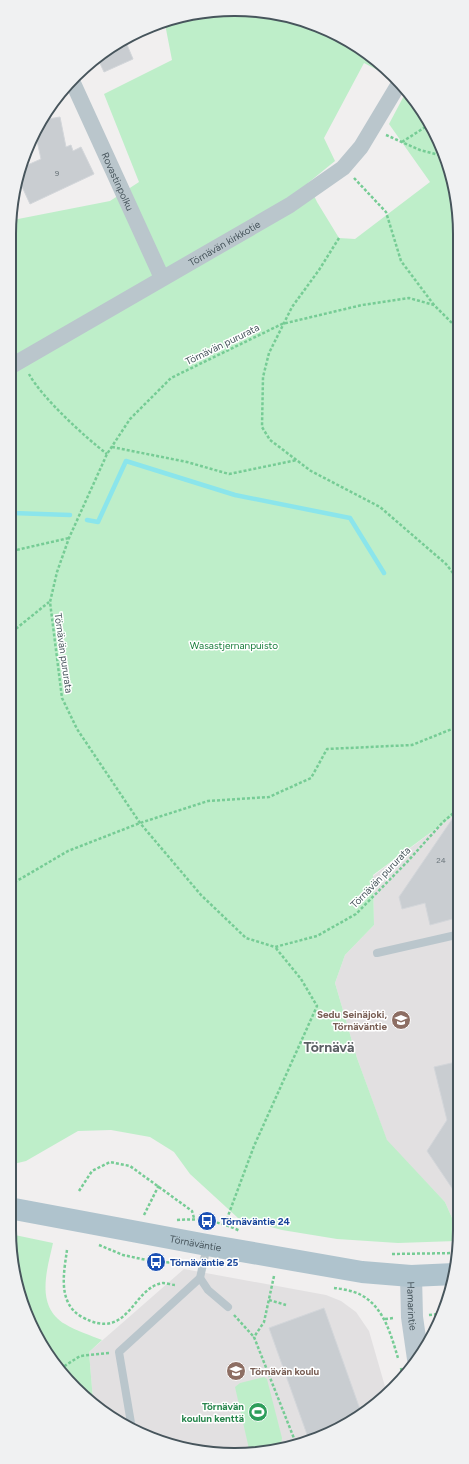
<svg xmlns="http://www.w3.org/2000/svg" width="469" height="1464" viewBox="0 0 469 1464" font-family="Figtree,sans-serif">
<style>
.education{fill:#e2e0e1}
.green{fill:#beeec9}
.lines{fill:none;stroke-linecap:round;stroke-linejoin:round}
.stream{stroke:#8be5eb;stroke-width:4.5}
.building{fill:#c9cdd1;stroke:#d3d6da}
.path{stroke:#76cc95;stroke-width:2.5;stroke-dasharray:3 2;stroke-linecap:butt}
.lane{stroke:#bac6cc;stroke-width:8}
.street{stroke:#bac6cc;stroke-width:16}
.secondary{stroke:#bbc8d0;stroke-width:22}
.primary{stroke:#afc3cd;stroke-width:22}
.labels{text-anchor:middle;stroke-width:3;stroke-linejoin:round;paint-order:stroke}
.number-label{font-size:8px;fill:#687379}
.street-label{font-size:10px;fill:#47555c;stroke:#fff}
.park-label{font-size:10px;fill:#187d3b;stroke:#fff}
.education-label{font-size:10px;font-weight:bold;fill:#785e54;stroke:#fff;text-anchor:end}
.transit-label{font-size:10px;font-weight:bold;fill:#164399;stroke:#fff;text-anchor:start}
.leisure-label{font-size:10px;font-weight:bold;fill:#27864d;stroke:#fff;text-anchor:end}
.district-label{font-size:14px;font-weight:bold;fill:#5b6064;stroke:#fff}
.rim{fill:none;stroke:#47555c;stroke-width:2}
</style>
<rect width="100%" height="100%" fill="#f1efef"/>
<g class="education">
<path d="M457 813 456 1227 445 1202 387 1141 357 1058 335 983 345 955 374 925 373 876Z"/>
<path d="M184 1269 326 1295 341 1301 356 1312 369 1331 386 1390 360 1417 293 1447 205 1453 135 1432 93 1400 89 1352Z"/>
</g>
<g class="green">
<path d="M191 13H279L347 39 390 74 389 76 364 63 324 138 335 161 308 183 317 202 339 238 355 239 430 182 389 124 407 90 437 135 458 205 457 813 373 875 374 925 345 955 335 983 357 1058 387 1140 445 1202 456 1227V1241L398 1243 337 1239 282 1230 238 1218 190 1174 174 1152 150 1137 111 1130 78 1131 26 1161 9 1165 13 220 110 201 139 182 104 94 172 60 165 24Z"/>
<path d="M10 1234 53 1243C47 1270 35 1306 65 1324 76 1331 90 1335 102 1340L89 1352 93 1400 65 1378 26 1316Z"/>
<path d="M264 1377 267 1379 282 1438 281 1444 253 1450 249 1449 235 1387 240 1383Z"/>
</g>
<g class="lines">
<g class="stream">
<path d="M12 513 70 515"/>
<path d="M87 520 98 522 126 461 235 495 350 518 384 573"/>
</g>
</g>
<g class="building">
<path d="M125 40 133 59 104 72 98 59 109 47Z"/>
<path d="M60 117 66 147 71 145 73 151 81 147 94 174 30 204 18 178 23 167 41 159 36 136 42 120Z"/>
<path d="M457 812 456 918 430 925 425 903 402 909 399 897Z"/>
<path d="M456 1062V1194L427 1151 447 1120 434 1067Z"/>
<path d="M324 1308 362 1415 309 1440 269 1328Z"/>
</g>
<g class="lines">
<g class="path">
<path d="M386 135 420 150 443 156"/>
<path d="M402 142 430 124"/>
<path d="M354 178 386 212 401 261 434 305"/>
<path d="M339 238 319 270 292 307 269 353 263 377 262 427 270 440 311 471 380 507 446 564 457 578"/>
<path d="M29 374C42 398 85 437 107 454"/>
<path d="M112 447 187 462 229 474 297 460"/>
<path d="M12 551 69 538"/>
<path d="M12 632 49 602"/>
<path d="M457 810 443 822 408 861 356 914 317 936 275 947 246 938 201 895 140 823 77 729 62 698 50 602 57 572 69 538 107 454 130 419 171 378 282 324 362 305 409 298 434 305 458 329"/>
<path d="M10 885 68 851 140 823 208 801 269 797 311 778 327 749 412 745 457 727"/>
<path d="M79 1191 92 1171 110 1162 130 1166 192 1211 194 1218"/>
<path d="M144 1215 159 1185"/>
<path d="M177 1220C199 1218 219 1221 240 1231"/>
<path d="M225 1224 254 1146 317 1006 301 979 275 947"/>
<path d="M99 1245 123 1255 156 1262 191 1263"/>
<path d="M67 1250C64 1272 57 1303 82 1317 129 1343 132 1287 163 1283 167 1283 172 1285 175 1285"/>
<path d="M392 1254 456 1253"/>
<path d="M274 1276 264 1322 254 1337 297 1446"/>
<path d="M334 1288C343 1289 354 1291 361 1295 384 1307 391 1335 398 1358"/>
<path d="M269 1300 286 1305"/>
<path d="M234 1315 254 1337"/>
<path d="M429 1315 439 1314"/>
<path d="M385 1319 394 1318"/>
<path d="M401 1368 402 1374"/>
<path d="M60 1369 80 1356 109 1353"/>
</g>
<g class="lane">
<path d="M377 953 456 935"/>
<path d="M200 1278 208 1290 228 1307"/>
<path d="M132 1429 119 1352 200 1278 207 1246"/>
</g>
<g class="street">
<path id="s1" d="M73 83 162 278"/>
<path id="s2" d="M13 365 290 205 343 168 361 147 400 82"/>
</g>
<path class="secondary" id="s3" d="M411 1276 412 1317 418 1359"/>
<path class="primary" id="s4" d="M9 1208 207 1245 362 1272 411 1276 455 1274"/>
</g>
<defs>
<symbol id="school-disc" viewBox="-11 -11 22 22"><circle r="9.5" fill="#8d6e63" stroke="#fff"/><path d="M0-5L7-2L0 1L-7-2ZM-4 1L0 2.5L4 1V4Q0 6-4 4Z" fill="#fff"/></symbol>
<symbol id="bus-disc" viewBox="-11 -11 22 22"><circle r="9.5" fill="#1a4fb4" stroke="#fff"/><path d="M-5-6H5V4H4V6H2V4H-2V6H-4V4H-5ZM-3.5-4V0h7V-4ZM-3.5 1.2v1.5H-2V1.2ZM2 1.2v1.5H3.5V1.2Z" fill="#fff"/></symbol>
<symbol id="stadium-disc" viewBox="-11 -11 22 22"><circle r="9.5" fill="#2e9e5b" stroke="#fff"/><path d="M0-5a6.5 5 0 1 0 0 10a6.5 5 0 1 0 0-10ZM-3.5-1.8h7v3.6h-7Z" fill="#fff"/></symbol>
</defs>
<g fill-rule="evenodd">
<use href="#school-disc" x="390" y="1009" width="22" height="22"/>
<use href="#bus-disc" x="196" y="1210" width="22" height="22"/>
<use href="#bus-disc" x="145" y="1251" width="22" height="22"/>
<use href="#school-disc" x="225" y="1360" width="22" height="22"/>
<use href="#stadium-disc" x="247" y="1401" width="22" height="22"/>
</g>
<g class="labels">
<g class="number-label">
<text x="57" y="176">9</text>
<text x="441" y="863">24</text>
</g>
<g class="street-label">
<text dy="4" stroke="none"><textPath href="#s1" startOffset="108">Rovastinpolku</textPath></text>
<text dy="4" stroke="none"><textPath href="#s2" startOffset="244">Törnävän kirkkotie</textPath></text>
<text transform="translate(222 344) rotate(-26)" y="4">Törnävän pururata</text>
<text transform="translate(64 653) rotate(82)" y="4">Törnävän pururata</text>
<text transform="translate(380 877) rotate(-46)" y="4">Törnävän pururata</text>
<text dy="4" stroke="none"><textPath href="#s4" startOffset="190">Törnäväntie</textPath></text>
<text dy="4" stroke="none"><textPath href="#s3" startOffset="30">Hamarintie</textPath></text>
</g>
<g class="park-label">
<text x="234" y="649">Wasastjernanpuisto</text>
</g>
<g class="education-label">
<text x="387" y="1018">Sedu Seinäjoki,<tspan x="387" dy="12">Törnäväntie</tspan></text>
<text x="250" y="1375" text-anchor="start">Törnävän koulu</text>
</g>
<g class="transit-label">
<text x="221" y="1225">Törnäväntie 24</text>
<text x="170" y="1266">Törnäväntie 25</text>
</g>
<g class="leisure-label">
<text x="244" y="1410">Törnävän<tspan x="244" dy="12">koulun kenttä</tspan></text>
</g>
<g class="district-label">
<text x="329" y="1052">Törnävä</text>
</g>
</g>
<path d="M0 0H469V1464H0ZM234 16H235A218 218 0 0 1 453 234V1230A218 218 0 0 1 235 1448H234A218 218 0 0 1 16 1230V234A218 218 0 0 1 234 16Z" fill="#f0f1f2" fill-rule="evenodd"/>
<path class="rim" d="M234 16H235A218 218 0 0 1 453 234V1230A218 218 0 0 1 235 1448H234A218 218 0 0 1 16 1230V234A218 218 0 0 1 234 16Z"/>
</svg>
